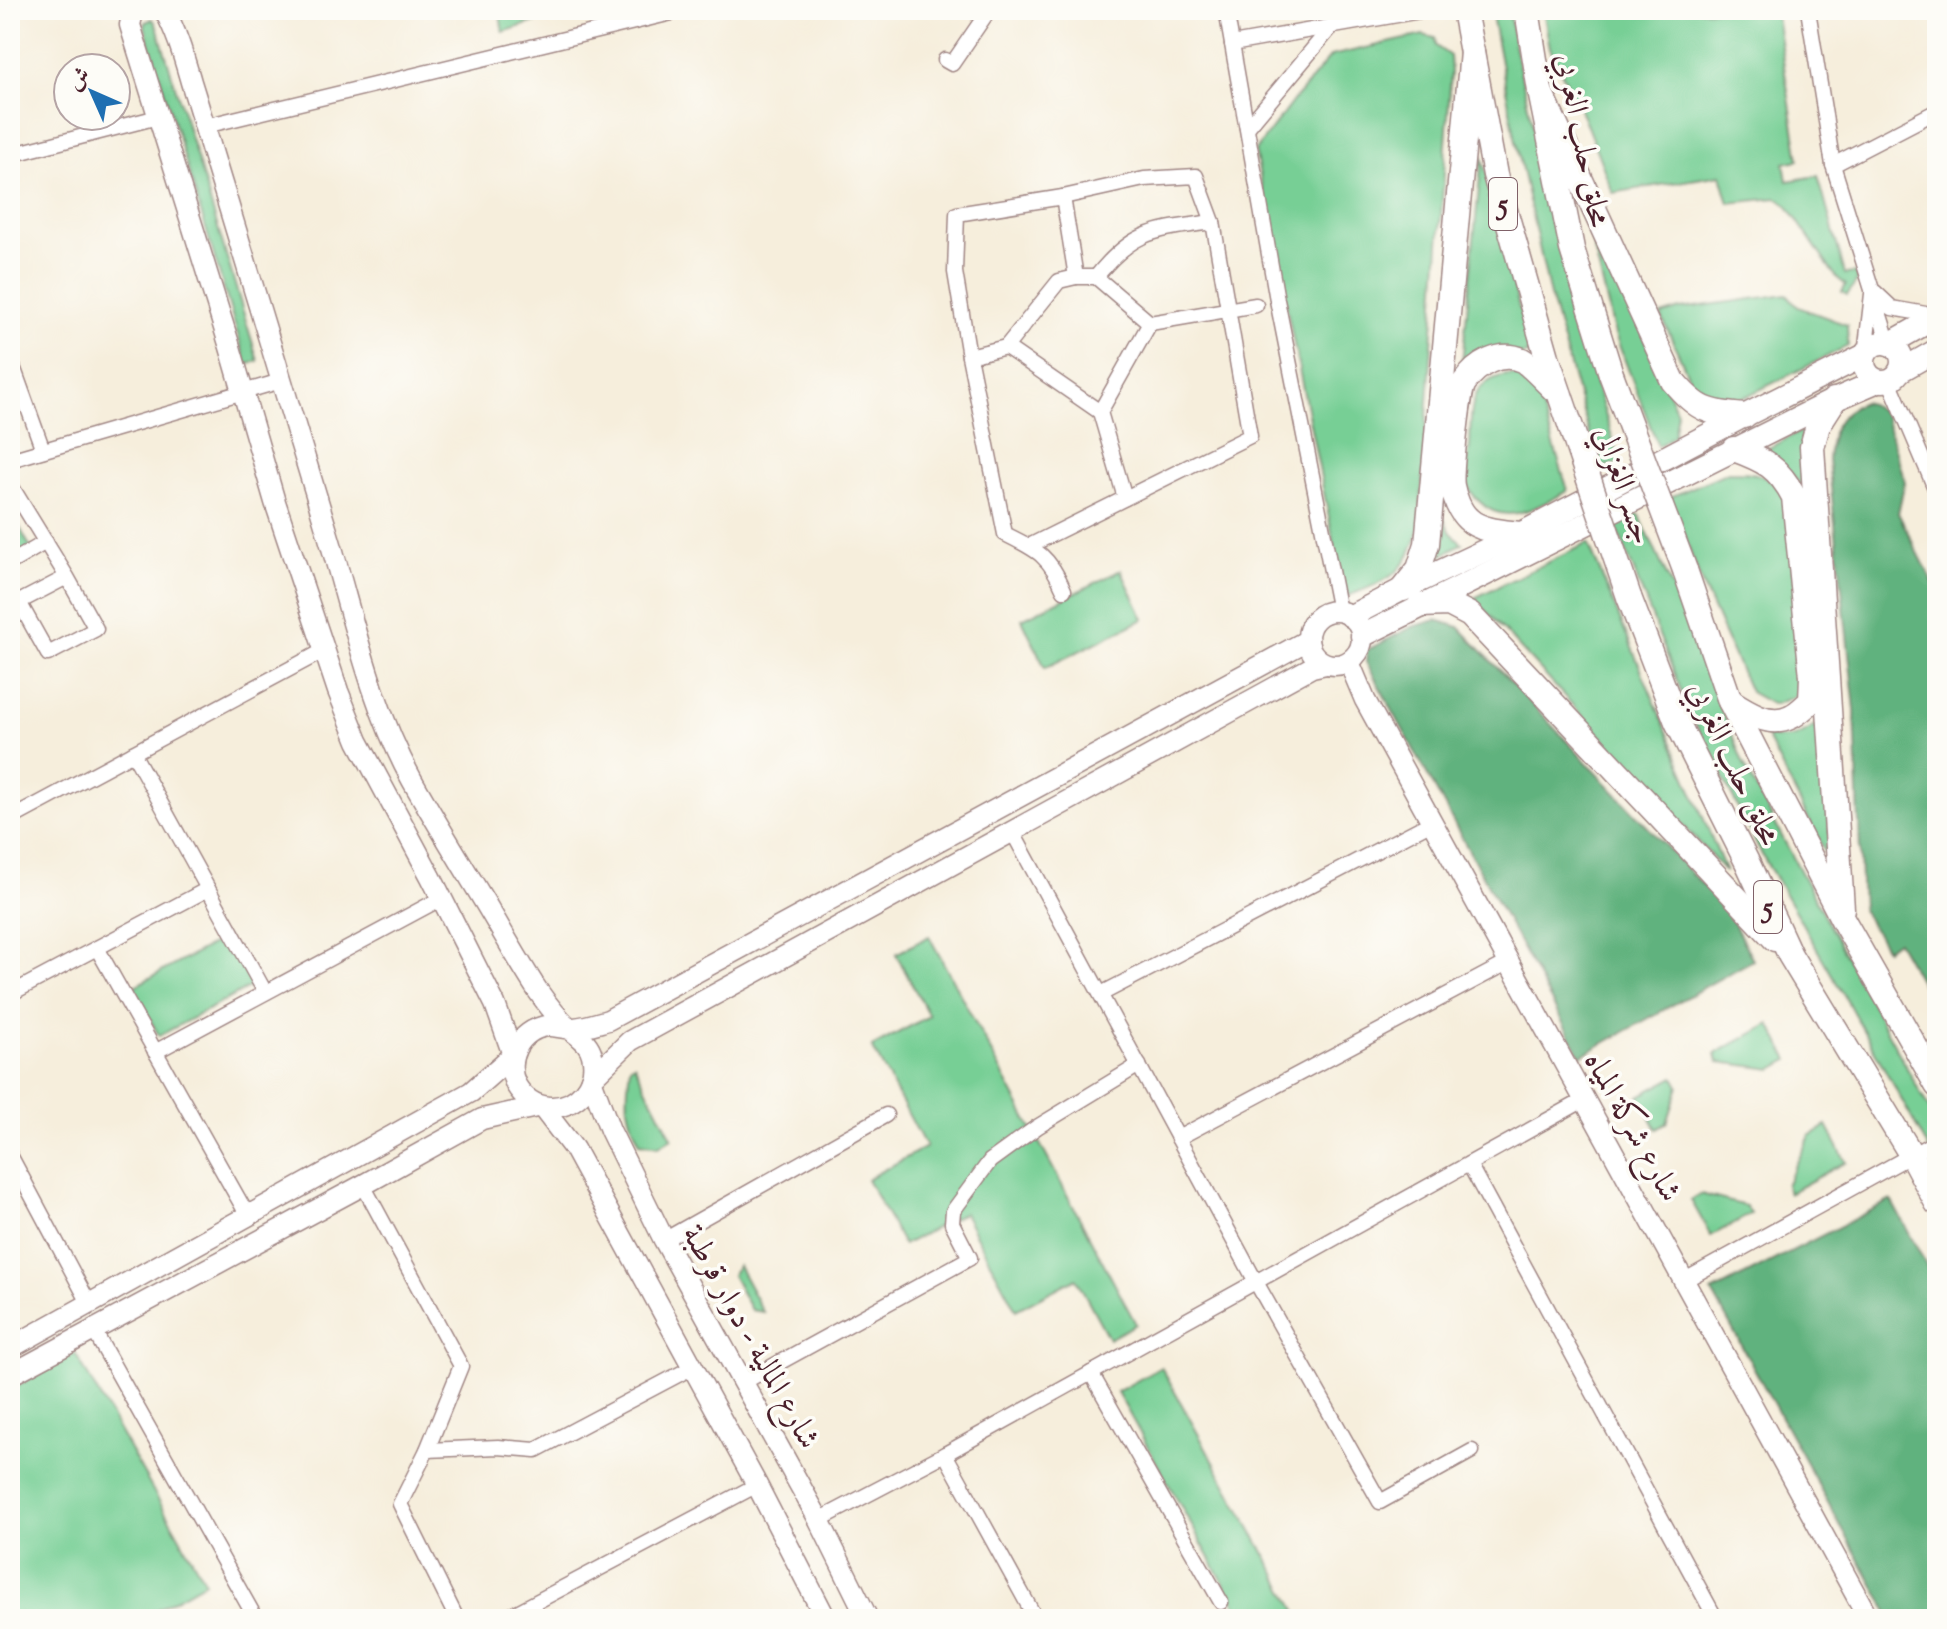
<svg xmlns="http://www.w3.org/2000/svg" width="1947" height="1629" viewBox="0 0 1947 1629" font-family="'Sorts Mill Goudy',Amiri,serif">
<style>
.green{fill:#77cf95;stroke:#607760;stroke-width:2}
.forest{fill:#61b27e;stroke:#566854;stroke-width:2}
.lines{fill:none;stroke-linecap:round;stroke-linejoin:round}
.street-casing{stroke:#a08684;stroke-width:17}
.secondary-casing{stroke:#a08684;stroke-width:23}
.primary-casing{stroke:#a08684;stroke-width:25}
.highway-casing{stroke:#a08684;stroke-width:27}
.street{stroke:#fff;stroke-width:14}
.secondary{stroke:#fff;stroke-width:20}
.primary{stroke:#fff;stroke-width:22}
.highway{stroke:#fff;stroke-width:24}
.highway-bridge-casing{stroke:#a08684;stroke-width:27;stroke-linecap:butt}
.highway-bridge{stroke:#fff;stroke-width:24}
.labels{text-anchor:middle;stroke-width:7;stroke-linejoin:round;paint-order:stroke}
.shield{fill:#fdfcf7;stroke:#806168;stroke-width:2}
.shield-label{font-size:30px;font-weight:bold;fill:#4a1f2b}
.street-label{font-size:32px;fill:#4a1f2b;stroke:#fdfcf7}
</style>
<rect width="100%" height="100%" fill="#fdfcf7"/>
<filter id="ink" filterUnits="userSpaceOnUse"><feTurbulence type="fractalNoise" baseFrequency=".0125" numOctaves="2"/><feDisplacementMap in="SourceGraphic" scale="16" xChannelSelector="R" yChannelSelector="G"/><feConvolveMatrix kernelMatrix="1 2 1 2 8 2 1 2 1" color-interpolation-filters="sRGB"/></filter>
<filter id="wash" filterUnits="userSpaceOnUse"><feTurbulence type="fractalNoise" baseFrequency=".006" numOctaves="4" result="noise"/><feDisplacementMap in="SourceGraphic" scale="32" xChannelSelector="R" yChannelSelector="G"/><feGaussianBlur stdDeviation="1.8" result="paint"/><feColorMatrix in="noise" values="0 0 0 0 0 0 0 0 0 0 0 0 0 0 0 0 0 1.4 0 .05"/><feComposite in="paint" operator="in"/></filter>
<g filter="url(#wash)">
<rect width="100%" height="100%" fill="#f6eedc"/>
<g class="green">
<path d="M499 10H569L570 11 503 32Z"/>
<path d="M1491 10H1509L1514 44 1577 321 1620 463 1599 468 1550 296 1517 147Z"/>
<path d="M1543 10H1775L1799 160 1784 163 1787 181 1818 176 1845 274 1855 273 1857 281 1847 295 1842 292 1846 285 1835 276 1787 205 1777 198 1729 203 1721 175 1613 193 1585 121 1550 48Z"/>
<path d="M152 19 155 22 158 29 258 361 247 365 145 27 146 22Z"/>
<path d="M1423 35 1435 38 1436 46 1450 56 1451 72 1419 531C1414 545 1408 561 1397 571 1383 584 1362 590 1345 597L1255 151 1293 101 1331 56Z"/>
<path d="M1482 156 1530 353 1461 373Z"/>
<path d="M1577 179 1677 412 1673 436 1658 446 1615 335Z"/>
<path d="M1787 294 1798 307 1847 325 1848 346 1745 397 1726 402 1714 400 1691 382 1661 315 1680 309Z"/>
<path d="M1505 375 1523 376 1536 387 1568 491C1539 505 1506 529 1479 501 1475 497 1470 492 1468 486 1465 477 1469 455 1470 444 1471 427 1469 404 1479 390 1485 381 1495 378 1505 375Z"/>
<path d="M1809 427 1804 490 1792 474 1759 453Z"/>
<path d="M1728 472C1759 472 1767 473 1789 498L1802 684 1796 696 1773 705 1750 692 1702 584 1670 497Z"/>
<path d="M10 510 33 552 10 564Z"/>
<path d="M1639 515 1682 609 1744 765 1836 938 1937 1123V1164L1842 992 1761 853 1689 711 1615 523Z"/>
<path d="M1442 516 1451 533 1462 543 1428 564Z"/>
<path d="M1588 543 1726 872 1474 598Z"/>
<path d="M1121 570 1144 619 1045 668 1022 619Z"/>
<path d="M1826 718 1830 861 1766 736C1796 743 1803 734 1826 718Z"/>
<path d="M929 936 1136 1324 1109 1339 1076 1278 1016 1310 964 1213 903 1245 867 1179 926 1147 872 1047 929 1016 896 954Z"/>
<path d="M226 937 252 986 159 1036 133 987Z"/>
<path d="M1770 1024 1789 1060 1773 1069 1719 1062 1715 1054Z"/>
<path d="M634 1064 672 1138 659 1146 640 1143C625 1113 626 1099 630 1066Z"/>
<path d="M1674 1077 1679 1086 1667 1123 1657 1129 1639 1096Z"/>
<path d="M1827 1126 1846 1162 1789 1193 1786 1185 1810 1136Z"/>
<path d="M1701 1194 1746 1206 1751 1214 1711 1236 1691 1200Z"/>
<path d="M738 1266 763 1312 751 1310 732 1275Z"/>
<path d="M75 1353 205 1582 140 1619H10V1390Z"/>
<path d="M1161 1367 1301 1619H1244L1117 1392Z"/>
</g>
<g class="forest">
<path d="M1863 402C1873 404 1878 408 1885 416L1905 481 1898 513 1937 590V1011L1897 941 1886 949 1862 910 1855 710 1828 460C1830 433 1836 413 1863 402Z"/>
<path d="M1436 620 1459 627 1711 894 1730 916 1753 960 1581 1056 1366 662 1367 650 1412 627Z"/>
<path d="M1891 1200 1937 1285V1619H1892L1712 1292Z"/>
</g>
</g>
<g filter="url(#ink)">
<g class="lines">
<defs>
<g id="street">
<path d="M1226 10 1277 300 1339 611"/>
<path d="M1808 10 1833 165 1889 344"/>
<path d="M1232 44 1426 10"/>
<path d="M945 60 952 64 989 10"/>
<path d="M205 126 684 10"/>
<path d="M1247 128 1332 26"/>
<path d="M10 155 158 117"/>
<path d="M1833 165 1937 111"/>
<path d="M1063 197 1076 277"/>
<path d="M1076 277H1096L1150 323 1100 412 1006 347 1059 281Z"/>
<path d="M1096 277C1134 229 1156 230 1213 222"/>
<path d="M1875 292 1892 308 1937 316"/>
<path d="M1150 323 1256 305"/>
<path d="M1865 355 1872 294"/>
<path d="M969 356 1006 347"/>
<path d="M10 358 43 450"/>
<path d="M1889 380 1937 493"/>
<path d="M1100 412 1125 498"/>
<path d="M10 460 281 381"/>
<path d="M10 484 67 577 96 629 48 654 19 602 67 577"/>
<path d="M1029 546 1250 436 1213 222 1196 176 1144 179 1063 197 957 214 955 272 969 356 1005 534C1037 550 1049 555 1064 590"/>
<path d="M10 563 46 542"/>
<path d="M133 753 265 992"/>
<path d="M10 819 325 650"/>
<path d="M1012 831 1256 1282 1380 1502 1472 1451"/>
<path d="M97 948 248 1216"/>
<path d="M10 994 208 889"/>
<path d="M1101 994 1432 822"/>
<path d="M155 1052 442 898"/>
<path d="M1178 1138 1509 962"/>
<path d="M10 1155 89 1303"/>
<path d="M1469 1164 1716 1619"/>
<path d="M363 1185 461 1366 427 1450 400 1504 457 1619"/>
<path d="M664 1240 886 1115"/>
<path d="M1685 1280 1937 1141"/>
<path d="M93 1329 256 1619"/>
<path d="M1091 1373 1221 1602"/>
<path d="M744 1382 970 1258 952 1223 953 1211 990 1161 1037 1127 1139 1065"/>
<path d="M427 1450 498 1447 536 1450 693 1367"/>
<path d="M945 1454 1036 1619"/>
<path d="M819 1520 945 1454 1584 1100"/>
<path d="M504 1619 757 1485"/>
</g>
<g id="secondary">
<path d="M136 10 132 16 130 25 230 347 275 502 338 691 358 741 431 877 495 1004 513 1055"/>
<path d="M164 10C177 32 184 58 191 82 203 120 214 159 226 197 260 312 296 426 330 541 354 622 371 705 412 780 435 821 460 861 484 901 502 931 519 962 538 991 547 1004 559 1019 570 1029 579 1037 589 1042 592 1055 599 1082 577 1108 550 1107 535 1106 523 1097 516 1085 504 1060 519 1030 547 1026 556 1025 565 1030 574 1028 586 1027 597 1023 608 1020L1308 640"/>
<circle cx="1335" cy="638" r="27"/>
<path d="M1349 662 1365 700C1533 1006 1702 1312 1869 1619"/>
<path d="M541 1106 574 1149 757 1485 826 1619"/>
<path d="M10 1348 471 1092 513 1055"/>
<path d="M10 1375 363 1185 482 1119 541 1106"/>
<path d="M868 1619 819 1520 664 1240 610 1130 591 1079 630 1041 1312 667 1326 664"/>
</g>
<g id="primary">
<circle cx="1883" cy="362" r="19"/>
<path d="M1889 344 1937 317"/>
<path d="M1900 371 1937 350"/>
<path d="M1351 616 1403 589 1520 534 1744 416 1865 355"/>
<path d="M1362 636 1834 400 1878 381"/>
</g>
<g id="highway">
<path d="M1464 10 1495 175 1547 357 1560 395"/>
<path d="M1527 10 1540 91 1572 249 1611 374"/>
<path d="M1540 91 1673 381C1697 410 1708 413 1744 416"/>
<path d="M1834 400 1818 425 1812 447 1842 909"/>
<path d="M1520 534C1504 532 1480 531 1468 519 1460 512 1454 497 1452 486 1450 474 1458 393 1464 383 1476 365 1500 350 1522 360 1530 364 1550 386 1558 393"/>
<path d="M1685 570 1730 701 1843 920 1937 1085"/>
<path d="M1403 589 1419 569 1427 544 1472 52"/>
<path d="M1629 597 1677 722 1748 864 1790 955 1912 1156 1937 1203"/>
<path d="M1420 605 1449 604 1470 615 1775 939"/>
<path d="M1730 701C1747 712 1770 727 1790 717 1798 714 1805 706 1811 701L1812 676 1794 497C1779 467 1764 460 1734 449"/>
</g>
</defs>
<use href="#street" class="street-casing"/>
<use href="#secondary" class="secondary-casing"/>
<use href="#primary" class="primary-casing"/>
<use href="#highway" class="highway-casing"/>
<use href="#street" class="street"/>
<use href="#secondary" class="secondary"/>
<use href="#primary" class="primary"/>
<use href="#highway" class="highway"/>
<defs>
<g id="highway-bridge">
<path d="M1611 374 1685 570"/>
<path d="M1560 395 1629 597"/>
</g>
</defs>
<use href="#highway-bridge" class="highway-bridge-casing"/>
<use href="#highway-bridge" class="highway-bridge"/>
</g>
</g>
<g class="labels">
<g class="shield">
<rect x="1489" y="178" width="28" height="52" rx="6"/>
<rect x="1754" y="881" width="28" height="52" rx="6"/>
</g>
<g class="shield-label">
<text x="1503" y="214">5</text>
<text x="1768" y="917">5</text>
</g>
<g class="street-label">
<text transform="translate(1584 140) rotate(79)" y="11">محلق حلب الغربي</text>
<text transform="translate(1625 485) rotate(71)" y="11">جسر الغزالي</text>
<text transform="translate(1735 763) rotate(65)" y="11">محلق حلب الغربي</text>
<text transform="translate(1634 1126) rotate(61)" y="11">شارع شركة المياه</text>
<text transform="translate(752 1336) rotate(61)" y="11">شارع المالية - دوار قرطبة</text>
</g>
</g>
<rect width="1947" height="1629" fill="none" stroke="#fdfcf7" stroke-width="40"/>
<g transform="translate(92 92) rotate(315)"><circle r="38" fill="#fdfcf7" stroke="#b5a4a5" stroke-width="2"/>
<path d="M0-6L14 30L0 20L-14 30Z" fill="#1f6fb2"/>
<text y="-12" font-size="22" font-weight="bold" text-anchor="middle" fill="#4a1f2b">ش</text>
</g>
</svg>
